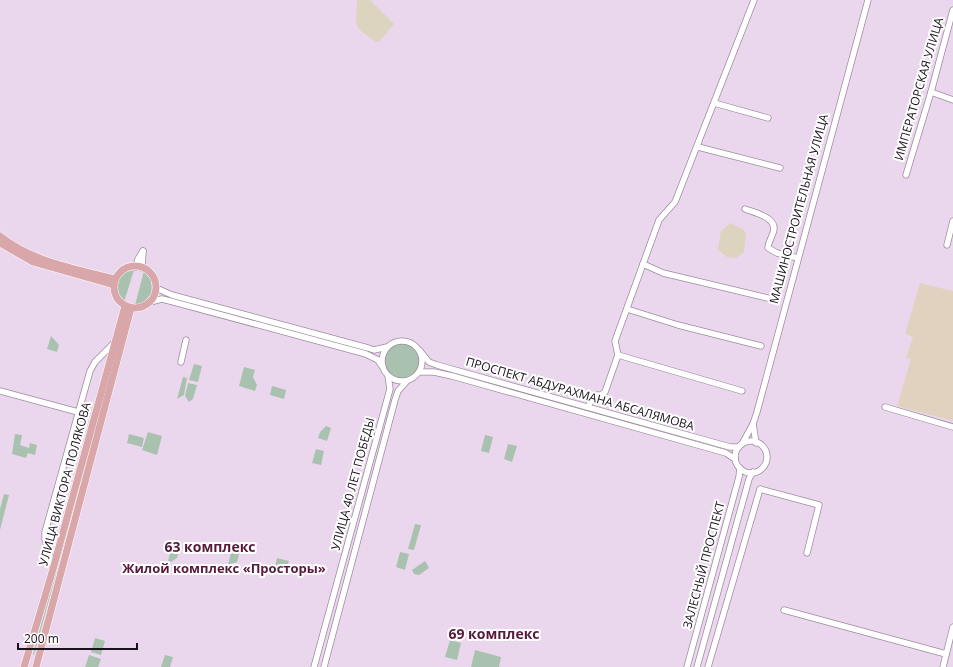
<svg xmlns="http://www.w3.org/2000/svg" width="953" height="667" viewBox="0 0 953 667" font-family="'Open Sans',sans-serif">
<style>
.commercial{fill:#e1d2c0}
.industrial{fill:#dcd4bf}
.green{fill:#a9c2af}
.lines{fill:none;stroke-linecap:round;stroke-linejoin:round}
.minor-casing{stroke:#9d8b9f;stroke-width:7}
.major-casing{stroke:#fff;stroke-width:8}
.minor{stroke:#fff;stroke-width:5.5}
.major{stroke:#d9a6a9;stroke-width:7}
.labels{text-anchor:middle;stroke-width:4;stroke-linejoin:round;paint-order:stroke}
.street-label{font-size:12px;fill:#19121a;stroke:#fff}
.neighbourhood-label{font-size:13px;font-weight:bold;fill:#58193c;stroke:#fff}
.quarter-label{font-size:14px;font-weight:bold;fill:#58193c;stroke:#fff}
</style>
<rect width="100%" height="100%" fill="#ebd7ed"/>
<path class="commercial" d="M920 283 953 291V421L897 406 911 359 906 358 913 337 905 334Z"/>
<g class="industrial">
<path d="M357 0H370L394 24 380 41 376 42 361 31 356 24Z"/>
<path d="M730 223 743 229 746 234 744 252 736 258 727 257 718 250 721 231Z"/>
</g>
<g class="green">
<path d="M134 270 124 302C113 291 116 272 134 270Z"/>
<path d="M144 271 151 280 152 293 143 304 135 305Z"/>
<path d="M127 310 128 311 34 655 33 654Z"/>
<path d="M51 336 59 345 57 352 47 349Z"/>
<circle cx="402" cy="361" r="18"/>
<path d="M194 364 202 366 198 382 189 380Z"/>
<path d="M244 367 255 370 253 377 257 385 255 391 239 386Z"/>
<path d="M183 377 187 378 184 395 177 399Z"/>
<path d="M188 383 197 385 193 399 189 402 185 396Z"/>
<path d="M272 386 286 390 284 399 270 395Z"/>
<path d="M326 426 331 428 327 441 318 438 320 432Z"/>
<path d="M148 432 162 436 157 455 142 450Z"/>
<path d="M15 434 22 435 20 445 29 448 30 443 37 445 35 455 28 453 26 458 12 454Z"/>
<path d="M129 434 144 438 142 447 127 443Z"/>
<path d="M485 435 493 437 489 453 481 451Z"/>
<path d="M508 444 517 446 512 462 504 459Z"/>
<path d="M316 449 324 451 321 465 312 463Z"/>
<path d="M4 494 9 495 0 530V509Z"/>
<path d="M415 524 421 525 414 550 408 549Z"/>
<path d="M173 542 181 544 177 558 171 562 168 561Z"/>
<path d="M233 544 241 547 237 562 228 565Z"/>
<path d="M400 552 409 554 405 570 396 567Z"/>
<path d="M277 558 289 561 287 567 283 569 275 567Z"/>
<path d="M425 561 429 568 419 575 414 574 412 570Z"/>
<path d="M95 638 105 641 101 655 91 652Z"/>
<path d="M450 640 461 643 457 660 445 657Z"/>
<path d="M475 650 501 657 499 667H471Z"/>
<path d="M89 655 101 659 98 667H85Z"/>
<path d="M165 655 173 657 170 667H161Z"/>
</g>
<g class="lines">
<defs>
<g id="minor">
<path d="M931 92 953 100"/>
<path d="M714 103 768 118"/>
<path d="M698 147 780 168"/>
<path d="M906 175 931 92 953 10"/>
<path d="M745 209C756 213 779 218 773 233 771 239 768 243 768 248L777 253 798 258"/>
<path d="M947 245 953 221"/>
<path d="M643 264 663 273 776 300"/>
<path d="M136 267 138 259 143 251"/>
<path d="M142 268 143 251"/>
<path d="M156 288 172 295 368 348 374 350 387 347"/>
<path d="M150 302 162 299 170 301 366 354 378 360 381 365"/>
<path d="M627 309 678 325 761 346"/>
<circle cx="402" cy="361" r="20"/>
<path d="M420 351 429 362 437 365 730 447H739"/>
<path d="M618 355 742 391"/>
<path d="M181 362 186 340"/>
<path d="M419 372H434L452 376 726 453 735 459"/>
<path d="M0 391 78 412"/>
<path d="M588 407 594 395H601L605 392 618 355 615 341 659 220 675 202 754 0"/>
<path d="M885 407 953 427"/>
<path d="M753 424 756 443"/>
<circle cx="751" cy="457" r="16"/>
<path d="M742 444 753 424 757 412 868 0"/>
<path d="M53 568 45 539V532L90 371 95 362 114 343"/>
<path d="M784 610 946 654"/>
<path d="M314 667 390 389 388 376"/>
<path d="M324 667 395 400 398 391 407 381"/>
<path d="M687 667 739 477 740 468"/>
<path d="M697 667 749 479 753 472"/>
<path d="M708 667 760 489 819 505 807 553"/>
<path d="M943 667 953 627"/>
</g>
<g id="major">
<path d="M0 236C32 262 76 269 115 279"/>
<path d="M0 243 33 262 114 285"/>
<circle cx="135" cy="287" r="21"/>
<path d="M24 667 53 569 125 306"/>
<path d="M36 667 131 308"/>
</g>
</defs>
<use href="#minor" class="minor-casing"/>
<use href="#major" class="major-casing"/>
<use href="#minor" class="minor"/>
<use href="#major" class="major"/>
</g>
<g class="labels">
<g class="street-label">
<text transform="translate(919 89) rotate(-74)" y="4">ИМПЕРАТОРСКАЯ УЛИЦА</text>
<text transform="translate(799 209) rotate(-75)" y="4">МАШИНОСТРОИТЕЛЬНАЯ УЛИЦА</text>
<text transform="translate(580 394) rotate(16)" y="4">ПРОСПЕКТ АБДУРАХМАНА АБСАЛЯМОВА</text>
<text transform="translate(65 484) rotate(-75)" y="4">УЛИЦА ВИКТОРА ПОЛЯКОВА</text>
<text transform="translate(353 484) rotate(-75)" y="4">УЛИЦА 40 ЛЕТ ПОБЕДЫ</text>
<text transform="translate(704 565) rotate(-75)" y="4">ЗАЛЕСНЫЙ ПРОСПЕКТ</text>
</g>
<g class="neighbourhood-label">
<text x="224" y="573">Жилой комплекс «Просторы»</text>
</g>
<g class="quarter-label">
<text x="210" y="552">63 комплекс</text>
<text x="494" y="639">69 комплекс</text>
</g>
</g>
<path d="M18 643v6h119v-6" fill="none" stroke="#19121a" stroke-width="2"/>
<text x="24" y="643" font-size="12" fill="#19121a" stroke="#ffffff" stroke-width="3" paint-order="stroke">200 m</text>
</svg>
